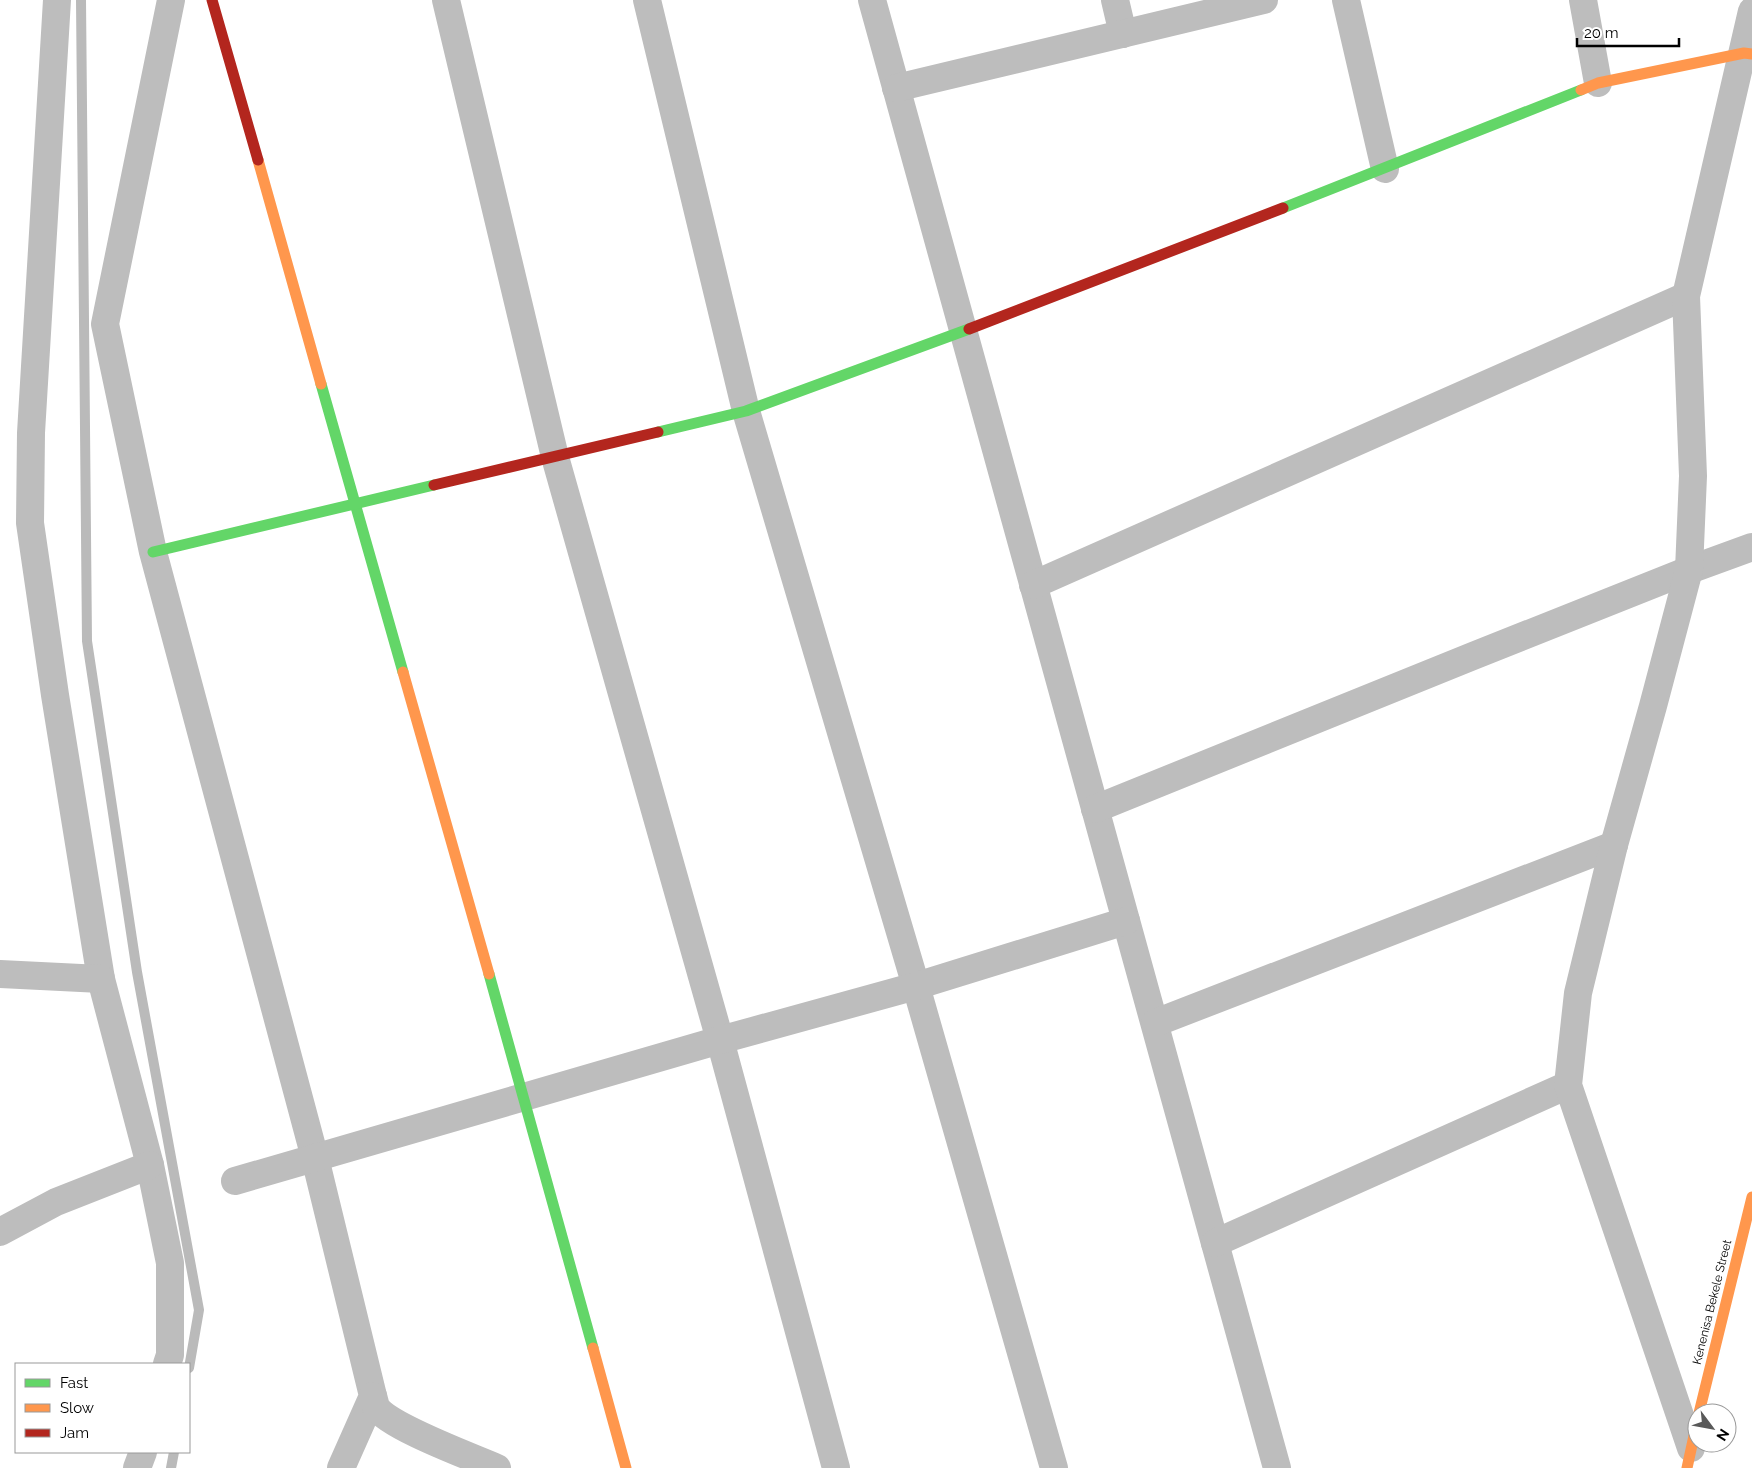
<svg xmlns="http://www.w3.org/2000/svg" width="1752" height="1468" viewBox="0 0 1752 1468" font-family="Raleway,sans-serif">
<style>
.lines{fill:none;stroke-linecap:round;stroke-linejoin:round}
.stream{stroke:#bababa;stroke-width:10}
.street{stroke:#bdbdbd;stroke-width:28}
.fast{stroke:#63d668;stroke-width:11}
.slow{stroke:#ff974d;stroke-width:11}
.jam{stroke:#b3261e;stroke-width:11}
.labels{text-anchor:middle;stroke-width:4;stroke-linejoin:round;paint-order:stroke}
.street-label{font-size:12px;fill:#000;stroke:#fff}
</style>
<rect width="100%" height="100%" fill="#fff"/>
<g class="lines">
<g class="stream">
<path d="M81 0 87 641 137 972 199 1310 189 1368"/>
<path d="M171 1468 174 1452"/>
</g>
<g class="street">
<path d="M57 0 31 433 30 523 55 695 101 979 150 1165 170 1263V1355L167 1364"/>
<path d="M171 0 105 324 153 552 315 1158 373 1396 341 1468"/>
<path d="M446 0 555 457 720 1040 836 1468"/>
<path d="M647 0 746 411 916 986 1054 1468"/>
<path d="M872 0 1277 1468"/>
<path d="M1115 0 1123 34"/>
<path d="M1346 0 1385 169"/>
<path d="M1583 0 1598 83"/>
<path d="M896 88 1264 0"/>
<path d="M1033 585 1686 296"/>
<path d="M1095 809 1473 656 1689 570 1752 547"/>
<path d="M0 974 101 979"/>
<path d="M1155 1023 1614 845"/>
<path d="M235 1181 720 1040 916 986 1126 921"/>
<path d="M0 1232 56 1202 150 1165"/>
<path d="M1215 1243 1568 1085"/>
<path d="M373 1396C374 1399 375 1404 376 1407 389 1427 472 1457 497 1468"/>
<path d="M1691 1448 1568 1085 1578 993 1614 845 1653 706 1689 570 1693 476 1686 296 1752 11"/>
<path d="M137 1468 143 1452"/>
</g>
<g class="fast">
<path d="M1283 208 1581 90"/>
<path d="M321 384 403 672"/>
<path d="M658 432 746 411 969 329"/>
<path d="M153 552 434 485"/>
<path d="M489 974 593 1348"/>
</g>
<g class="slow">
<path d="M1581 90 1598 83 1744 53 1752 54"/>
<path d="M258 160 321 384"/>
<path d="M403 672 489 974"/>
<path d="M593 1348 626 1468"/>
<path d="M1699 1413 1752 1197"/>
<path d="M1687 1468 1697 1422"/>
</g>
<g class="jam">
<path d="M212 0 258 160"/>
<path d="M969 329 1283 208"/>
<path d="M434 485 658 432"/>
</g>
</g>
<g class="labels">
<g class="street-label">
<text transform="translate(1712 1302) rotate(-76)" y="4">Kenenisa Bekele Street</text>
</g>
</g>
<rect x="15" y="1363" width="175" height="90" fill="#ffffff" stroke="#999999"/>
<rect x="25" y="1379" width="25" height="8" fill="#63d668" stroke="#999999"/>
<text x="60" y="1388" font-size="15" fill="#000000">Fast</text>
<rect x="25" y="1404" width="25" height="8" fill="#ff974d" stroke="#999999"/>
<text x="60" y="1413" font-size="15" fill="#000000">Slow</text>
<rect x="25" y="1429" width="25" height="8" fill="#b3261e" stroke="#999999"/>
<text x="60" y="1438" font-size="15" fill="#000000">Jam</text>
<g transform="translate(1712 1428) rotate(122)"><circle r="24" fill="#ffffff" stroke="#999999"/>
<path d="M0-4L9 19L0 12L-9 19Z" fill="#595959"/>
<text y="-8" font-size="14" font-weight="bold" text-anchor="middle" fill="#000000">N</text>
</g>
<path d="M1577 38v8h102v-8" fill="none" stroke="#000000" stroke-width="2.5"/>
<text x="1584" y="38" font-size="15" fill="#000000" stroke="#ffffff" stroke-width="4" paint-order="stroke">20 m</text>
</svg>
